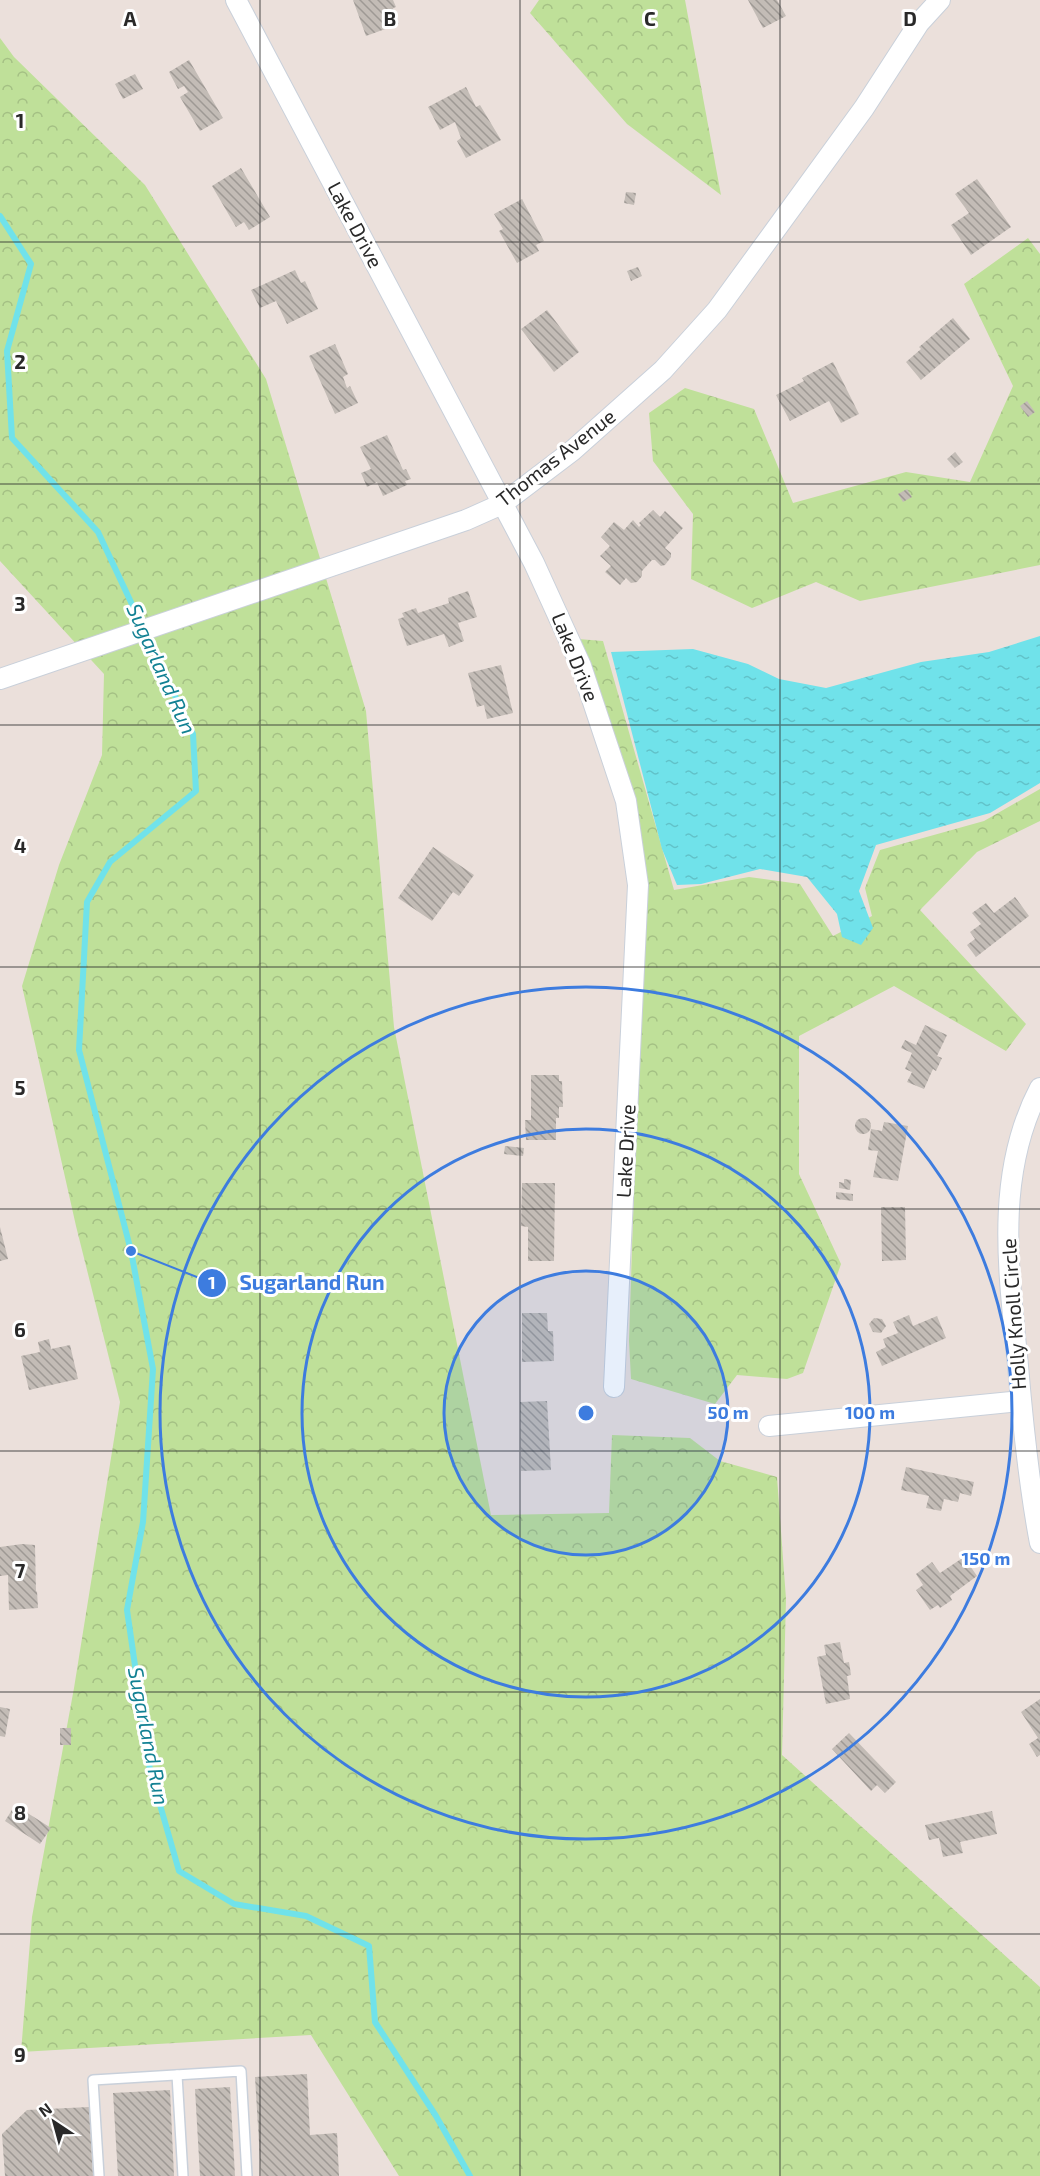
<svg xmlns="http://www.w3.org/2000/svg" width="1040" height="2176" viewBox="0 0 1040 2176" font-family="'Exo 2',sans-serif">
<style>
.forest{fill:url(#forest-crowns)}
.water{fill:url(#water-ripples)}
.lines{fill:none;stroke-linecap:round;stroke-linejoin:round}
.stream{stroke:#70e2ea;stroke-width:6}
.building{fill:url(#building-back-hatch)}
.service-casing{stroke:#c9d0da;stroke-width:12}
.minor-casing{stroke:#c9d0da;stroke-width:22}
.service{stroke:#fff;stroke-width:9}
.minor{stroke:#fff;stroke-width:20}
.grid{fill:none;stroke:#292929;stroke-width:1.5;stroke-opacity:0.55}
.ring{fill:none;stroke:#3d7cdf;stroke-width:3}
.labels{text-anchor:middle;stroke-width:6;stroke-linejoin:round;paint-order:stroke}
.street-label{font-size:20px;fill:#292929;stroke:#fff}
.water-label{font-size:21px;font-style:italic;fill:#128193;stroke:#fff}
.grid-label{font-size:20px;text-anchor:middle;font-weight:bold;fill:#292929;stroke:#fff;stroke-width:6;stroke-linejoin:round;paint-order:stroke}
.centre{fill:#3d7cdf;stroke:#fff;stroke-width:3}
.ring-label{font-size:18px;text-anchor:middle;font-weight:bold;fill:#3d7cdf;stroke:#fff;stroke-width:6;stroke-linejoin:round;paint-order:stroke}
.leader{fill:none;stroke:#3d7cdf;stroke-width:2}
.callout-dot{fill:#3d7cdf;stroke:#fff;stroke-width:2}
.mark-label{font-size:18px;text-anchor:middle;font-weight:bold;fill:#fff}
.callout-label{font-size:21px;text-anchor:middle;font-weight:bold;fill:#3d7cdf;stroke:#fff;stroke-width:6;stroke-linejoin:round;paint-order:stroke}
</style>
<defs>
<pattern id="forest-crowns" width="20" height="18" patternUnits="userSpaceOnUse" patternTransform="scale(1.5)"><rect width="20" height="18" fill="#bfe099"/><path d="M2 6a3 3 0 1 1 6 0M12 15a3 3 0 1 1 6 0" fill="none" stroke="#a4c084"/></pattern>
<pattern id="water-ripples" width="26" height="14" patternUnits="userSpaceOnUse" patternTransform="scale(1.5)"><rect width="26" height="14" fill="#70e2ea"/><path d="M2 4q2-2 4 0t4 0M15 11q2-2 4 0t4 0" fill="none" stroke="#61c2c9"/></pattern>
<pattern id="building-back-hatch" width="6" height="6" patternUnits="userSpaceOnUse" patternTransform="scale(1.5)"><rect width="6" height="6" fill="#c3bcb6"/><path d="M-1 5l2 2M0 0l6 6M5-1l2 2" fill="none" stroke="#9e9994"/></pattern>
</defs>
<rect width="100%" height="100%" fill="#ebe0db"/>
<g class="forest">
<path d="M539 0H685L721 195 627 124 530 13Z"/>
<path d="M0 38 14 57 145 185 266 379 366 711 394 1027 491 1515 609 1513 612 1435 690 1438 720 1461 777 1477 786 1599 782 1755 1040 1987V2176H399L311 2035 21 2052 32 1917 74 1688 120 1402 76 1226 22 986 59 865 102 755 104 674 0 561Z"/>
<path d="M1028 238 1040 254V565L860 601 816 582 752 608 691 579 693 514 653 461 649 413 685 388 754 409 793 503 906 472 970 482 1013 386 964 284Z"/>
<path d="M578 639 603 641 674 890 749 877 800 884 833 936 872 916 865 888 880 850 984 821 1040 789V821L977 852 920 910 1026 1024 1006 1051 894 986 799 1036V1174L841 1264 803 1373 787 1379 737 1375 715 1404 631 1379 629 1341 644 880Z"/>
</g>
<path class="water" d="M1040 636V783L990 813 876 845 859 891 873 928 861 945 842 937 837 914 807 877 760 869 701 884 677 885 662 849 611 652 693 649 748 664 779 679 826 688 921 662 989 652Z"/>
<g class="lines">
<path class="stream" d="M0 216 31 264 7 351 12 438 98 532 193 734 196 791 110 862 87 902 79 1050 131 1251 153 1369 143 1522 127 1610 150 1770 179 1871 234 1904 306 1916 369 1946 375 2022 436 2116 470 2176"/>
</g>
<g class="building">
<path d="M353 0H393L396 7 393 8 399 24 366 36Z"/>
<path d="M748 0H777L786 16 763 28Z"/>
<path d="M189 60 223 118 200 131 180 97 188 92 184 86 178 89 169 72Z"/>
<path d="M135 74 143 89 123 99 115 84Z"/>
<path d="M466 87 476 107 480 105 501 140 466 158 457 141 461 138 455 122 440 130 428 107Z"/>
<path d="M241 168 270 217 249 230 244 222 236 227 212 186Z"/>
<path d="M977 179 1011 227 971 255 951 225 969 213 955 194Z"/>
<path d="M626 192 636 193 634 205 624 203Z"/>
<path d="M522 199 544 241 536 245 539 251 517 263 499 231 503 229 494 214Z"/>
<path d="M638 267 642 276 631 281 627 271Z"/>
<path d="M295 270 301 283 305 281 318 309 287 324 276 301 260 308 251 290Z"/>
<path d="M547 310 579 352 554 372 521 329Z"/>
<path d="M953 318 970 339 921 380 906 362 921 349 919 347Z"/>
<path d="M335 344 348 374 343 377 347 388 350 386 358 403 335 414 309 356Z"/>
<path d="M833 362 859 414 841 423 829 401 790 421 776 395 804 381 802 378Z"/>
<path d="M1027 401 1035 412 1028 417 1020 406Z"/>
<path d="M387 435 403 470 406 469 411 479 405 481 407 485 383 496 377 482 367 487 361 473 371 469 360 447Z"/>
<path d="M955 452 963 462 955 468 947 459Z"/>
<path d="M907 489 912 497 903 502 898 494Z"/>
<path d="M653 510 660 517 665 511 683 528 665 548 671 553V557L665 565 661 566 655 560H652L642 571V576L637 582 631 583 626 578 620 585 605 572 611 566 600 556 610 546 601 537 614 522 624 530 633 520 639 527 641 525 639 523Z"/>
<path d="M468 591 477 617 458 623 464 641 449 647 444 634 407 646 398 619 404 617 402 613 416 608 418 613 449 603 448 598Z"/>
<path d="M501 665 513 713 487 719 484 705 477 707 468 673Z"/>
<path d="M433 847 474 875 459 896 453 892 432 921 398 898Z"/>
<path d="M1015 897 1029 916 976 957 967 945 975 939 970 932 981 924 972 913 986 903 994 913Z"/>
<path d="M925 1025 947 1035 937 1056 942 1058 936 1071 933 1069 924 1089 907 1082 912 1072 905 1069 912 1053 901 1048 905 1040 916 1045Z"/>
<path d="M531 1075H559V1081H562L563 1107H559V1118H556V1140H526L525 1120H531Z"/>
<circle cx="863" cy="1126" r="8"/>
<path d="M884 1122 908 1126 898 1181 873 1177 878 1151 868 1150 871 1129 882 1131Z"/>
<path d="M505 1146 524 1148 523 1156 504 1154Z"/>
<path d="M844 1179 851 1180 850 1190 839 1188V1182L844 1183Z"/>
<path d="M522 1183H555L554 1261H528V1227L521 1226Z"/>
<path d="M836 1192 853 1194V1201L836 1199Z"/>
<path d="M881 1207H905L906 1260 882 1261Z"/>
<path d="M0 1227 8 1259 0 1261Z"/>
<path d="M522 1313H547L548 1331H553L554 1361 522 1362Z"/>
<path d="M909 1315 913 1326 937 1316 946 1338 882 1366 876 1352 886 1347 883 1339 898 1333 893 1322Z"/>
<path d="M874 1318 882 1319 886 1326 881 1333 873 1332 869 1324Z"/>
<path d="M49 1339 51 1349 70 1345 78 1379 29 1390 21 1356 40 1352 38 1342Z"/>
<path d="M547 1401 551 1470 521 1471 520 1402Z"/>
<path d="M906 1467 974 1482 971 1496 960 1493 958 1502 944 1499 941 1511 926 1508 929 1496 901 1490Z"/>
<path d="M22 1544 35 1545 36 1592 37 1591 38 1608 9 1610 8 1575 0 1576V1547Z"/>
<path d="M964 1557 977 1576 950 1596 952 1600 940 1608 938 1605 930 1610 916 1590 923 1585 916 1574 932 1562 940 1573Z"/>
<path d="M840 1642 844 1663 849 1662 851 1675 847 1676 850 1699 826 1704 817 1657 826 1655 824 1645Z"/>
<path d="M1040 1699V1755L1037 1757 1029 1744 1038 1738 1021 1712Z"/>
<path d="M0 1707 10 1709 5 1737 0 1736Z"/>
<rect x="60" y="1728" width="11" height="17"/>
<path d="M849 1733 896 1782 885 1793 877 1785 871 1791 832 1749Z"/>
<path d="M15 1805 51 1828 40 1844 5 1821Z"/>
<path d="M992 1811 997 1834 960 1842 963 1853 943 1857 939 1838 929 1840 925 1825Z"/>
<path d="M307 2074 310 2135 337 2133 339 2176H261L255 2077Z"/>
<path d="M230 2087 235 2176H200L195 2089Z"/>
<path d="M170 2090 174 2176H118L113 2093Z"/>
<path d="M89 2107 93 2176H5L2 2134 27 2110Z"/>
</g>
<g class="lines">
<defs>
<g id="service">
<path d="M177 2075 183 2176"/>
<path d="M99 2176 93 2080 241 2071 247 2176"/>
</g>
<g id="minor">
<path d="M236 0 534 563 581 666 626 801 638 885 614 1387"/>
<path d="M0 679 466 520 502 504 572 451 663 370 717 310 864 108 919 23 940 0"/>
<path d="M1040 1088C994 1175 1009 1273 1018 1366 1023 1426 1029 1485 1040 1543"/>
<path d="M769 1426 1021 1401"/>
</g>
</defs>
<use href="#service" class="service-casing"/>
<use href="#minor" class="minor-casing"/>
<use href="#service" class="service"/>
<use href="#minor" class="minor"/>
</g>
<path class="grid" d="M260 0V2176M520 0V2176M780 0V2176M0 242H1040M0 484H1040M0 725H1040M0 967H1040M0 1209H1040M0 1451H1040M0 1692H1040M0 1934H1040"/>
<circle cx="586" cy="1413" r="142" fill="#3d7cdf" fill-opacity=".12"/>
<g class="ring">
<circle cx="586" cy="1413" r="142"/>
<circle cx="586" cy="1413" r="284"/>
<circle cx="586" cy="1413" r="426"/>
</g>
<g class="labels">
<g class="street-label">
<text transform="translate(355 225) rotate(62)" y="7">Lake Drive</text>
<text transform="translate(556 458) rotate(-38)" y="7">Thomas Avenue</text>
<text transform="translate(575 657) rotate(68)" y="7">Lake Drive</text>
<text transform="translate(626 1151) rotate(-87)" y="7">Lake Drive</text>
<text transform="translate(1014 1314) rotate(-94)" y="7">Holly Knoll Circle</text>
</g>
<g class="water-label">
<text transform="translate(161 669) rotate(66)" y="7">Sugarland Run</text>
<text transform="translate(148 1736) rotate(79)" y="7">Sugarland Run</text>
</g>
</g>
<g class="grid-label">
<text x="130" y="26">A</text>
<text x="390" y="26">B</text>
<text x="650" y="26">C</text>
<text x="910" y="26">D</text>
<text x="20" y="128">1</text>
<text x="20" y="369">2</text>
<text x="20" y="611">3</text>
<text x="20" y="853">4</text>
<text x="20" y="1095">5</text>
<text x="20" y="1337">6</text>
<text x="20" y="1578">7</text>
<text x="20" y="1820">8</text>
<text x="20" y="2062">9</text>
</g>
<circle cx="586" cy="1413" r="9" class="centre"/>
<g class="ring-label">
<text x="728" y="1419">50 m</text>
<text x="870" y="1419">100 m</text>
<text x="986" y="1565">150 m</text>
</g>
<path class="leader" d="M131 1251L212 1283"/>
<g class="callout-dot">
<circle cx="131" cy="1251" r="6"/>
<circle cx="212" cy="1283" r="15"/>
</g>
<g class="mark-label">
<text x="212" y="1289">1</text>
</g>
<g class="callout-label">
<text x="312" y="1290">Sugarland Run</text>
</g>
<g transform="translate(54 2122) rotate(324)" stroke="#ffffff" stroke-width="4.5" paint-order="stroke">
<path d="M0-4.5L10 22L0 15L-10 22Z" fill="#292929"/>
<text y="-9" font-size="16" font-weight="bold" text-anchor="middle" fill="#292929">N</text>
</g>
</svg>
